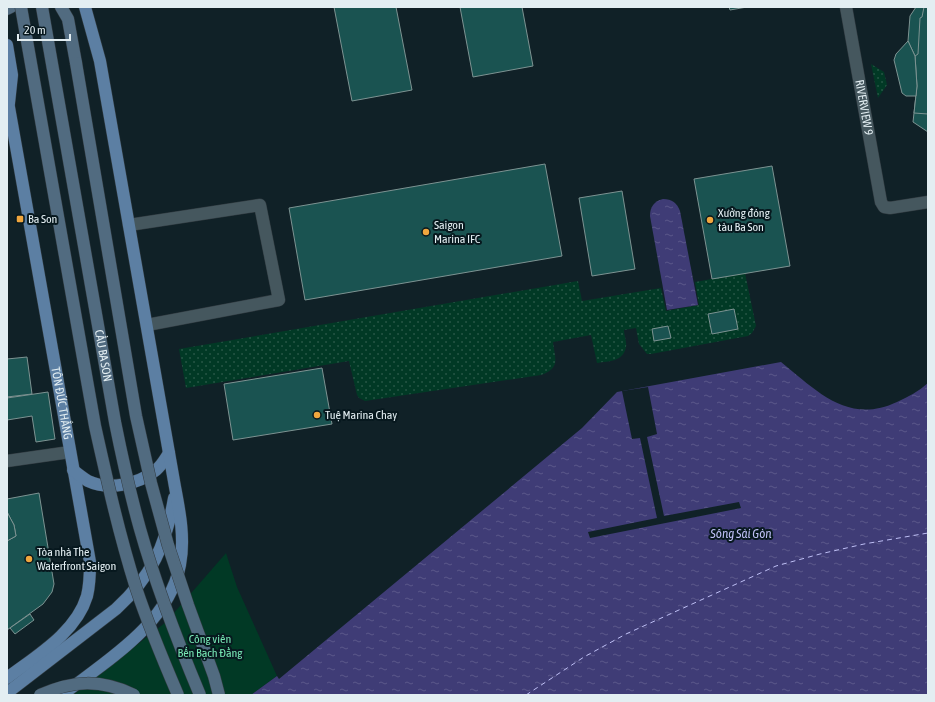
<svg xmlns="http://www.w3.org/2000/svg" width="935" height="702" viewBox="0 0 935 702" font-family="'Asap Condensed',sans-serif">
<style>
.grass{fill:url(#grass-dots)}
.green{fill:#013925}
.water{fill:url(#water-ripples)}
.pier{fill:#102127}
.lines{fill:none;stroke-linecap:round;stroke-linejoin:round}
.ferry{stroke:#bebff5;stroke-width:1;stroke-dasharray:5 4;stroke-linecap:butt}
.building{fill:#1a5351;stroke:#7d9392}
.minor-casing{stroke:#323c42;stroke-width:13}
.secondary-casing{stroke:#323c42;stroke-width:13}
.primary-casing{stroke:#323c42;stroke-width:13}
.minor{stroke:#45575e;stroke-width:12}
.secondary{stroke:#516b80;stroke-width:12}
.primary{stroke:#5c7fa3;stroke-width:12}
.secondary-bridge-casing{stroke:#323c42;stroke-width:13;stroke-linecap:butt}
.secondary-bridge{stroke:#516b80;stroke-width:12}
.poi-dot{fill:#f0a63e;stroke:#07181e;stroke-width:1.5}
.labels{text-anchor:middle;stroke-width:4;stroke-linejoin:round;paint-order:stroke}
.street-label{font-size:12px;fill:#e3eef2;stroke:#07181e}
.poi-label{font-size:12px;fill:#e3eef2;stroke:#07181e;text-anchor:start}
.park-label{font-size:12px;fill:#78e7b5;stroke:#07181e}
.water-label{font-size:13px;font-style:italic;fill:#bebff5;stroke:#07181e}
</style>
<defs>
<pattern id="grass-dots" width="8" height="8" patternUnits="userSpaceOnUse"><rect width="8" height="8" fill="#013925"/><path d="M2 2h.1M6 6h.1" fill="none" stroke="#265645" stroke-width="1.8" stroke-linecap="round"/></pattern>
<pattern id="water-ripples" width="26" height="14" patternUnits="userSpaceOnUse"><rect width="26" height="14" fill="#3f3c76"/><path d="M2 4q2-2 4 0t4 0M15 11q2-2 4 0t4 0" fill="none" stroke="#5b588a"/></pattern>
</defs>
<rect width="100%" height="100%" fill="#102127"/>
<g class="grass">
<path d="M871 64 884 72 887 85 878 98Z"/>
<path d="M745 273 756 326 752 333 748 336 651 354H647L639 344 636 328 624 330C624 335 627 342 626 347 623 362 609 361 597 363L591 335 553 342C555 360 561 367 541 375L365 401 359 398 357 395 349 361 186 388 179 349 578 281 582 301 661 288 666 311 699 305 695 282Z"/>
</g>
<path class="green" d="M226 553 237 587 277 676 251 695H73L166 622Z"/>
<g class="water">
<path d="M663 199C672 199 677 203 680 211L698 305 667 310 650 216C650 207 654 201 663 199Z"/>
<path d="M781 362C817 391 848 425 897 402 908 397 919 391 928 383V695H251L277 676 279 679 582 428 617 392Z"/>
</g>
<path class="pier" d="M648 387 657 434 647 437 664 516 739 502 741 508 590 538 588 532 657 518 640 438 632 439 622 391Z"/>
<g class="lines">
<path class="ferry" d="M526 695 584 657 626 634 776 566 820 554 864 544 928 533"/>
</g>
<g class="building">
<path d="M334 7H396L412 90 352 101Z"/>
<path d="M460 7H522L533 66 473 77Z"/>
<path d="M729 7H747L730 10Z"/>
<path d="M916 7H928V132L913 122 917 86 915 56 908 41 910 16Z"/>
<path d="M924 7H928V114L914 113 917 86 915 56 918 54 920 18 922 17Z"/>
<path d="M908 41 915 56 917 86 916 96H906L902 93 894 60 896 54Z"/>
<path d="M545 164 562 256 305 300 289 208Z"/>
<path d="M772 166 790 266 712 279 694 179Z"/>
<path d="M622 191 635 269 592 276 579 198Z"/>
<path d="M734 309 738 329 712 334 708 314Z"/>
<path d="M668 326 671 338 654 341 652 329Z"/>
<path d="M27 357 32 394 7 397V359Z"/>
<path d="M322 368 332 424 233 440 224 384Z"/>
<path d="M48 392 55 439 36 442 32 416 7 420V398Z"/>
<path d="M39 493 54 584 52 592 43 604 7 630V541L16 536 14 525 7 512V499Z"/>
<path d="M7 512 14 525 16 536 7 541Z"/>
<path d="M30 614 34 620 15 634 10 628Z"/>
</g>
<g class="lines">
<defs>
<g id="minor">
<path id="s1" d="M846 7 881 202 884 207 890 208 928 202"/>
<path d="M129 225 260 205 279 300 147 325"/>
<path d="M7 461 70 452"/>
</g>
<g id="secondary">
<path d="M61 7 68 19 76 63"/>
<path d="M7 9 11 7"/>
</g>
<g id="primary">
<path d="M7 45 12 75 9 103"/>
<path id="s2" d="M7 96 90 562C90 573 90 584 87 596 76 633 36 656 7 678"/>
<path d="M73 470C78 474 83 478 88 481 109 491 139 484 156 470 162 465 165 459 169 453"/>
<path d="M7 693 116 609C152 576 166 545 174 498"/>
<path d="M62 695C106 661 169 624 180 565 185 539 180 513 175 487L100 61 85 7"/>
</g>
</defs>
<use href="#minor" class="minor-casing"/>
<use href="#secondary" class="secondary-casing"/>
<use href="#primary" class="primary-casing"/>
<use href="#minor" class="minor"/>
<use href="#secondary" class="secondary"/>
<use href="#primary" class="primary"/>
<defs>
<g id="secondary-bridge">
<path d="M21 7 95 426C107 480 119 534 136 588 148 624 163 660 178 695"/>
<path id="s3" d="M42 7 115 422C122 457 130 493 140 529 156 586 177 640 200 695"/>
<path d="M76 63 136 416 151 483 168 545 188 605 214 676 219 695"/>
<path d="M40 695C73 680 101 679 134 695"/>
</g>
</defs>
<use href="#secondary-bridge" class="secondary-bridge-casing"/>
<use href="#secondary-bridge" class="secondary-bridge"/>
</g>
<g class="poi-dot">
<rect x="16" y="215" width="8" height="8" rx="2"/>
<circle cx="710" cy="220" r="4"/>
<circle cx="426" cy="232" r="4"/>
<circle cx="317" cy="415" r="4"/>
<circle cx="29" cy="559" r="4"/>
</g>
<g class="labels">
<g class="street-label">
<text dy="4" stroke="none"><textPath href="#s1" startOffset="102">RIVERVIEW 9</textPath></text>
<text dy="4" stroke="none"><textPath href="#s3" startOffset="354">CẦU BA SON</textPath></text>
<text dy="4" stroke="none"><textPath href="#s2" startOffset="312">TÔN ĐỨC THẮNG</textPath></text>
</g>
<g class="poi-label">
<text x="718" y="217">Xưởng đóng<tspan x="718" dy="14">tàu Ba Son</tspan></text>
<text x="28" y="223">Ba Son</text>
<text x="434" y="229">Saigon<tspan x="434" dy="14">Marina IFC</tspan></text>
<text x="325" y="419">Tuệ Marina Chay</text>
<text x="37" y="556">Tòa nhà The<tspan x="37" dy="14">Waterfront Saigon</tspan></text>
</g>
<g class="park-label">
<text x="210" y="643">Công viên<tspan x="210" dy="14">Bến Bạch Đằng</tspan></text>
</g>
<g class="water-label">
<text x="741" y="538">Sông Sài Gòn</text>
</g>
</g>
<rect width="935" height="702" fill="none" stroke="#e3eef2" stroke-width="16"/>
<path d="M18 34v6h52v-6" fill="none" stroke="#e3eef2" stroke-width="2"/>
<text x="24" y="34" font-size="12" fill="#e3eef2" stroke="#07181e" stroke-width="3" paint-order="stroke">20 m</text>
</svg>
